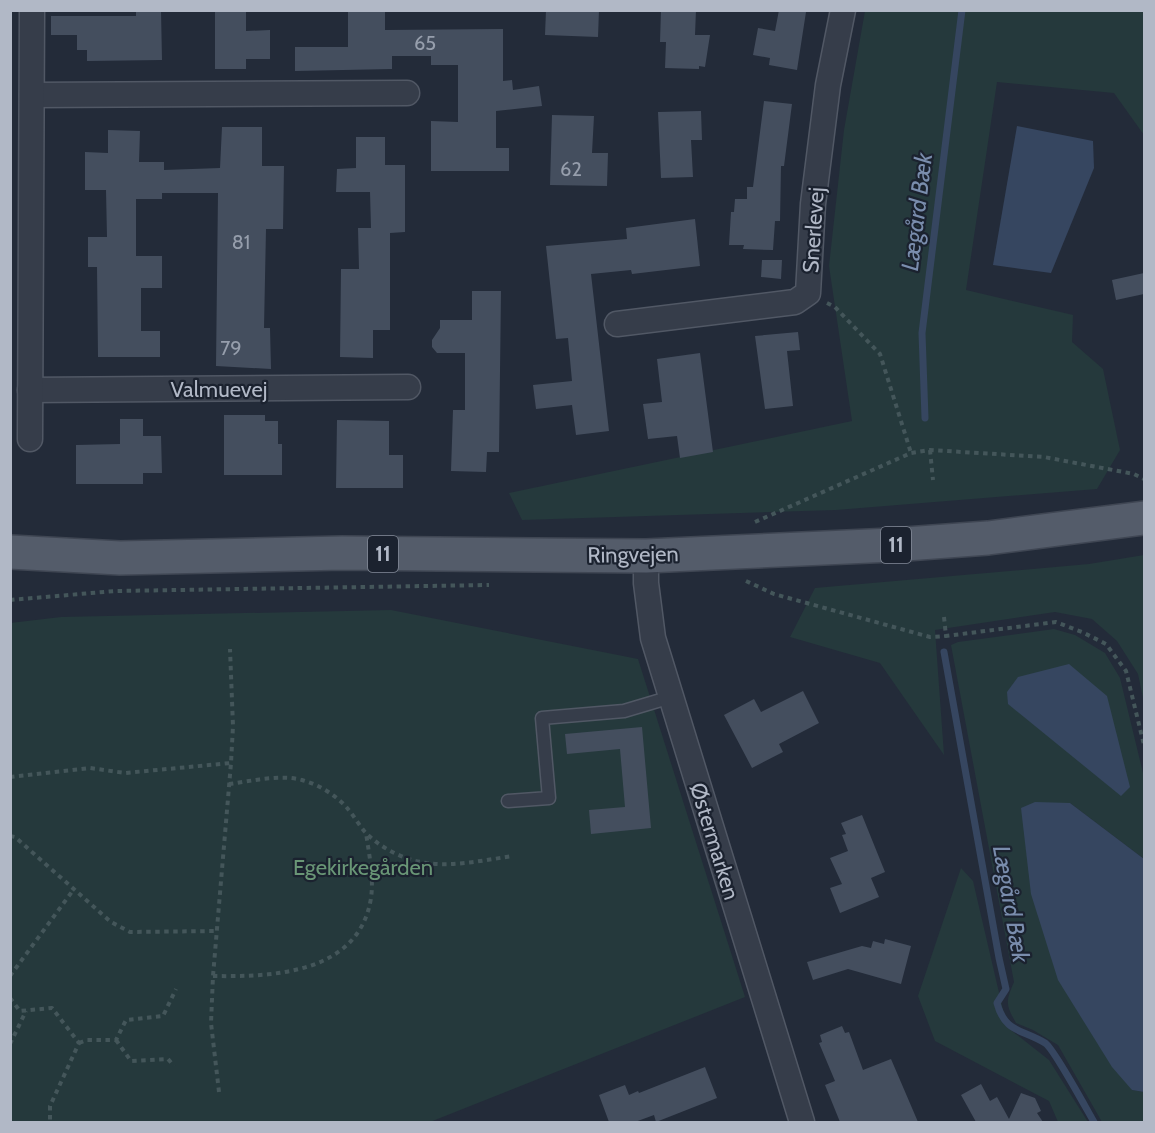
<svg xmlns="http://www.w3.org/2000/svg" width="1155" height="1133" viewBox="0 0 1155 1133" font-family="Cabin,sans-serif">
<style>
.green{fill:#25393c}
.water{fill:#364660}
.lines{fill:none;stroke-linecap:round;stroke-linejoin:round}
.stream{stroke:#364660;stroke-width:7}
.building{fill:#444e5e}
.service-casing{stroke:#515865;stroke-width:15}
.minor-casing{stroke:#515865;stroke-width:27}
.primary-casing{stroke:#3f4653;stroke-width:36}
.path{stroke:#44565a;stroke-width:4;stroke-dasharray:4.5 4.5;stroke-linecap:butt}
.service{stroke:#363d4a;stroke-width:12}
.minor{stroke:#363d4a;stroke-width:24}
.primary{stroke:#545c6a;stroke-width:33}
.labels{text-anchor:middle;stroke-width:4.5;stroke-linejoin:round;paint-order:stroke}
.number-label{font-size:20px;fill:#969eac}
.shield{fill:#1b222f;stroke:#848b99;stroke-width:1.5}
.shield-label{font-size:21px;font-weight:bold;fill:#b1b8c6}
.street-label{font-size:22px;fill:#b1b8c6;stroke:#1b222f}
.park-label{font-size:22px;fill:#699676;stroke:#1b222f}
.water-label{font-size:24px;font-style:italic;fill:#7a8dad;stroke:#1b222f}
</style>
<rect width="100%" height="100%" fill="#232b39"/>
<g class="green">
<path d="M865 11H1144V135L1114 93 997 82 966 290 1073 315 1072 342 1103 369 1120 450 1097 489 836 510 522 520 509 493 852 421 829 266 844 130Z"/>
<path d="M1144 555V703L1138 674 1117 641 1092 619 1055 612 935 630 944 755 880 663 790 637 815 588 1089 564Z"/>
<path d="M391 610 638 659 745 997 430 1122H11L10 623 61 617Z"/>
<path d="M1054 629 1075 635 1105 653 1120 678 1144 777V859L1070 803 1132 1090 1144 1092V1122H1102L1058 1045 1033 1030 1016 1023C1005 1004 1006 1001 1014 982L951 645 958 642Z"/>
<path d="M961 868 973 881 1007 1027 1049 1060 1088 1122H1058L1049 1101 935 1041 918 996Z"/>
</g>
<g class="water">
<path d="M1017 126 1093 141 1094 168 1051 273 993 265Z"/>
<path d="M1069 664 1107 696 1130 787 1121 796 1008 704 1007 692 1018 677Z"/>
<path d="M1035 802 1070 803 1144 859V1092L1132 1090 1112 1067 1058 980 1031 894 1021 808Z"/>
</g>
<g class="lines">
<g class="stream">
<path d="M925 418 922 333 962 10"/>
<path d="M944 652 999 958 1006 989 997 1003C1005 1033 1022 1029 1045 1043 1053 1047 1087 1110 1094 1122"/>
</g>
</g>
<g class="building">
<path d="M136 10H161L162 60 87 61V50H77V35H51V16H136Z"/>
<path d="M215 10H246V31L270 30V59H246V69H215Z"/>
<path d="M348 10H385V30L503 29V81L512 80 513 90 539 86 542 106 496 111V148H509V171H431V121L458 122V65H431V56H392V69L295 71V47H348Z"/>
<path d="M546 10H599L598 37 545 35Z"/>
<path d="M661 10H696L695 35H710L705 67 699 66V69L665 68 666 42H660Z"/>
<path d="M779 10 806 12 797 70 769 65 770 58 753 55 758 28 775 31Z"/>
<path d="M764 101 792 104 784 166H781L780 221H775L773 250 743 249 744 245H729L731 212H734L735 199H747V187H753Z"/>
<path d="M701 111 702 140H691L693 177 661 178 658 112Z"/>
<path d="M552 115 594 116 592 153H608L607 186 550 185Z"/>
<path d="M222 127H262V166H284L283 229H266L264 328H270L271 369 216 366 218 193H162V199H136V256H162V288H141V331H160V357H98L97 267H88V237H107L106 190H85V152L108 153V130L140 131 139 162H164V170L220 168Z"/>
<path d="M356 137H385V165H405V232L390 233V330H373V358L340 357 341 269H359L358 228H371L370 192H336L337 169 356 168Z"/>
<path d="M695 219 700 266 632 274 631 270 591 274 609 431 576 435 572 405 536 409 533 385 572 381 568 338 556 339 546 246 627 239 626 228Z"/>
<path d="M762 260H782L781 279 761 277Z"/>
<path d="M1144 273V294L1116 300 1112 280Z"/>
<path d="M472 291H501L499 452H487L486 472 451 471 453 410H465V353H437L432 347V340L440 328V320H472Z"/>
<path d="M798 332 800 350 787 351 793 406 765 409 755 336Z"/>
<path d="M700 353 713 452 680 458 677 436 648 439 643 404 662 402 657 359Z"/>
<path d="M224 415H265V421H278V444H282V475H224Z"/>
<path d="M120 419H143V436H161L162 473H143V484H76V445L120 444Z"/>
<path d="M337 420 389 421V455H403V488H336Z"/>
<path d="M803 691 819 723 779 744 783 752 752 768 724 715 754 699 761 712Z"/>
<path d="M642 727 651 828 591 834 589 810 625 807 620 749 567 754 565 734Z"/>
<path d="M862 815 885 872 871 878 879 897 840 913 830 888 842 884 830 858 848 851 842 835 846 834 841 823Z"/>
<path d="M885 939 911 946 901 984 848 969 813 980 807 962 862 946 871 948 873 941 884 944Z"/>
<path d="M842 1026 845 1033 849 1032 863 1070 891 1059 918 1122H840L825 1085 835 1081 819 1043 822 1042 820 1035Z"/>
<path d="M705 1067 717 1098 656 1122 654 1115 635 1122H609L599 1095 625 1085 629 1095 638 1091 639 1093Z"/>
<path d="M981 1084 990 1101 997 1097 1009 1119 1021 1093 1035 1098 1041 1111 1037 1113 1043 1122H976L961 1095Z"/>
</g>
<g class="lines">
<defs>
<path id="service" d="M508 801 549 798 542 718 624 711 671 697"/>
<g id="minor">
<path d="M32 95 407 93"/>
<path d="M617 324 795 302 808 293 813 204 828 85 843 10"/>
<path d="M30 390 408 387"/>
<path d="M30 439 32 10"/>
<path d="M646 556V583L653 638 802 1122"/>
</g>
<path id="primary" d="M10 552 120 558 342 553 646 556 892 545 988 538 1144 518"/>
</defs>
<use href="#service" class="service-casing"/>
<use href="#minor" class="minor-casing"/>
<use href="#primary" class="primary-casing"/>
<g class="path">
<path d="M827 303 835 307 880 354 911 453"/>
<path d="M930 450 933 480"/>
<path d="M755 522 911 453 930 450 1044 457 1134 474 1144 479"/>
<path d="M746 581 774 594 930 637 946 636"/>
<path d="M10 600 115 591 489 585"/>
<path d="M944 617 946 636 1056 622 1082 632 1106 644 1126 671 1144 745"/>
<path d="M10 777 90 768 125 773 231 763"/>
<path d="M229 784C252 781 280 774 302 780 320 785 337 796 348 809 354 816 359 825 365 832 378 846 402 859 421 862 450 868 484 860 513 856"/>
<path d="M10 836 15 837 111 922 130 932 217 931"/>
<path d="M10 976 74 889"/>
<path d="M213 976C273 977 359 974 371 898 374 877 369 854 366 833"/>
<path d="M10 998 20 1011 52 1008 79 1043 50 1106V1122"/>
<path d="M116 1040 131 1061 168 1059 174 1066"/>
<path d="M79 1043 87 1040H116L126 1020 163 1016 176 989"/>
<path d="M10 1044 26 1011"/>
<path d="M219 1092 211 1023 213 976 231 763 233 726 230 649"/>
</g>
<use href="#service" class="service"/>
<use href="#minor" class="minor"/>
<use href="#primary" class="primary"/>
</g>
<g class="labels">
<g class="number-label">
<text x="425" y="50">65</text>
<text x="571" y="176">62</text>
<text x="241" y="249">81</text>
<text x="231" y="355">79</text>
</g>
<g class="shield">
<rect x="881" y="527" width="30" height="36" rx="4.5"/>
<rect x="368" y="536" width="30" height="36" rx="4.5"/>
</g>
<g class="shield-label">
<text x="896" y="552">11</text>
<text x="383" y="561">11</text>
</g>
<g class="street-label">
<text transform="translate(813 230) rotate(-86)" y="8">Snerlevej</text>
<text x="219" y="397">Valmuevej</text>
<text transform="translate(633 554) rotate(-1)" y="8">Ringvejen</text>
<text transform="translate(715 841) rotate(73)" y="8">Østermarken</text>
</g>
<g class="park-label">
<text x="363" y="875">Egekirkegården</text>
</g>
<g class="water-label">
<text transform="translate(917 212) rotate(-83)" y="8">Lægård Bæk</text>
<text transform="translate(1011 904) rotate(80)" y="8">Lægård Bæk</text>
</g>
</g>
<rect width="1155" height="1133" fill="none" stroke="#b1b8c6" stroke-width="24"/>
</svg>
